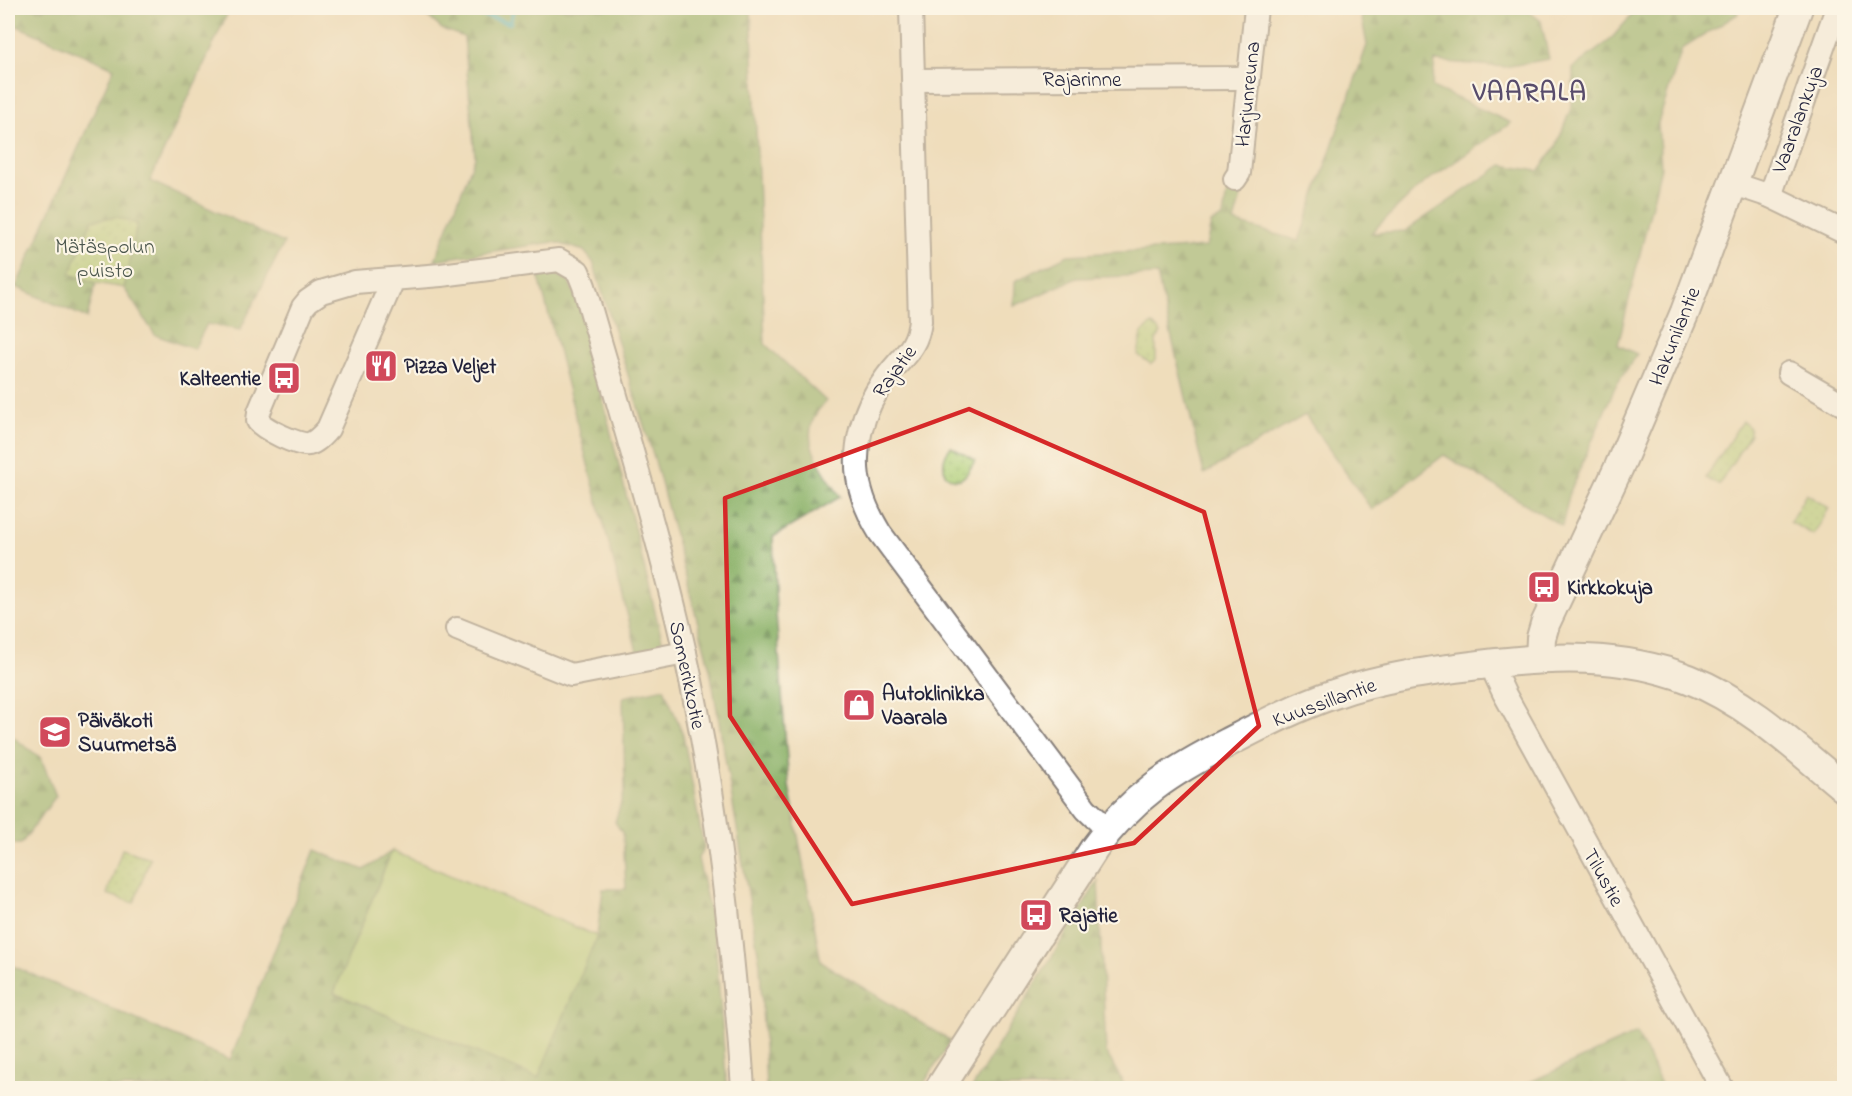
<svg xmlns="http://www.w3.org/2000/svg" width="1852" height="1096" viewBox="0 0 1852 1096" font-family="'Indie Flower',sans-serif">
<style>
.forest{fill:url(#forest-firs);stroke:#566a51;stroke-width:1.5}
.park{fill:url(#park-dots);stroke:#677858;stroke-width:1.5}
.pitch{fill:#acce76;stroke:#677858;stroke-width:1.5}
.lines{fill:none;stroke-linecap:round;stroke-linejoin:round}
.stream{stroke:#48b5c4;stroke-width:4.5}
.minor-casing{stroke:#88807b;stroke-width:26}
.major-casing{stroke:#88807b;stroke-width:32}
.minor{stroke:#fff;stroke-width:22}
.major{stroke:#fff;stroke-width:28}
.marked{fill:none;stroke:#d62828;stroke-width:4.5;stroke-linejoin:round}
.labels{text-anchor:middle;stroke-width:4.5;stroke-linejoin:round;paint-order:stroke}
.street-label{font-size:21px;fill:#22223b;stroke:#fcf5e5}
.park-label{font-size:21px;fill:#4b564d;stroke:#fcf5e5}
.poi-label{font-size:21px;font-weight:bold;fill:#22223b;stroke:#fcf5e5;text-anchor:start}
.district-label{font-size:27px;font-weight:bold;letter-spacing:1.5px;fill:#584c6c;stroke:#fcf5e5}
</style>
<defs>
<pattern id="forest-firs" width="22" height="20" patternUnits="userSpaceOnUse" patternTransform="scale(1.5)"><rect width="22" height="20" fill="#89b167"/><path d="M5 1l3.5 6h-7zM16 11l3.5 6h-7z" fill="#709056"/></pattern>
<pattern id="park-dots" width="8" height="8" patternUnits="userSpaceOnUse" patternTransform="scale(1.5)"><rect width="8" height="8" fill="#acce76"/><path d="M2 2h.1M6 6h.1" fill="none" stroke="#94b167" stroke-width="1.8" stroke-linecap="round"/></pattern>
</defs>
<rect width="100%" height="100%" fill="#fcf5e5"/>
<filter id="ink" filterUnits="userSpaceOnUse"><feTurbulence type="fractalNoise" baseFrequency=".0167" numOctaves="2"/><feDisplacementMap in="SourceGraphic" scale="12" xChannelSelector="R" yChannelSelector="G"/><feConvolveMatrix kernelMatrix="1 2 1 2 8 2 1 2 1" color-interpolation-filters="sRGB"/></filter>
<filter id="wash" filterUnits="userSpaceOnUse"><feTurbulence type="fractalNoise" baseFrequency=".008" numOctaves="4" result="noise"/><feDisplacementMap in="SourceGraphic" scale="24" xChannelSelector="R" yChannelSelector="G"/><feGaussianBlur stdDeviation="1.35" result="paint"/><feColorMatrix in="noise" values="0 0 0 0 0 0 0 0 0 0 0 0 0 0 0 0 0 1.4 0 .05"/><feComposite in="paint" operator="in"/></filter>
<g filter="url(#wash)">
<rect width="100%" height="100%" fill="#efddbb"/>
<g class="forest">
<path d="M8 8H230L150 181 284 243 240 330 207 324 194 349 155 335 124 288 137 224 70 274 96 283 87 318 16 287 114 68 8 22Z"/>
<path d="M409 8H751L765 344 826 401C792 436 821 464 840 497L773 537 776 613 789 786 821 962 951 1041 921 1088H766L760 964 710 669 657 468 593 262 584 251 554 242 435 260 475 157 464 37 442 29 427 16Z"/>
<path d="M1360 8H1524L1541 21 1549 59 1505 67 1435 61 1432 87 1511 123 1420 186 1371 233 1405 231 1502 165 1538 171 1556 147 1572 105 1573 68 1610 40 1638 8H1736L1738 14 1682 49 1658 123 1661 167 1618 345 1637 354 1615 387 1570 492 1562 526 1444 455 1372 510 1305 415 1204 474 1157 275 1077 278 1014 306 1015 281 1068 255 1206 247 1211 223 1223 217 1228 186H1244L1234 222 1299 241 1367 45Z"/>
<path d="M552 273 568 280 579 303 664 648 638 655 538 274Z"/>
<path d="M664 688 683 734 704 848 698 858 715 938 727 1088H49L45 1081H8V964L230 1060 315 850 364 870 392 851 334 993 538 1077 597 936 603 889H626L623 834 615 822 625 790 623 697Z"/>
<path d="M9 734 41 758 56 796 21 844H8V737Z"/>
<path d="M1098 881 1106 1052 1126 1088H972Z"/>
<path d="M1637 1033 1663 1088H1517Z"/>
</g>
<g class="park">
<path d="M117 217 137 224 124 288 96 283 70 274 92 220Z"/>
<path d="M1152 324 1161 333 1156 340V360L1151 364 1138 355 1142 333Z"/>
<path d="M1742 421 1750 428V434L1719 485 1706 478Z"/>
<path d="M951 447 975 460C968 473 961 488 945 474 943 463 943 456 951 447Z"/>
<path d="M1806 494 1829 508 1814 535 1790 522Z"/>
<path d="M122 849 150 858 134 903 107 894Z"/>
</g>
<path class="pitch" d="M392 851 597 936 538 1078 334 993Z"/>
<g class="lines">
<path class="stream" d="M457 8 510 23 513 8"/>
</g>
</g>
<g filter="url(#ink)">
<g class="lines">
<defs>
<g id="minor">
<path d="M911 8 920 321C917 349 901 357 886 378 862 409 850 453 861 491 865 506 872 520 880 533L1086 809 1108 830"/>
<path d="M915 80 1236 78 1249 76"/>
<path d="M1235 179 1239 173 1256 8"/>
<path d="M1734 184 1770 196 1844 232"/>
<path d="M1770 196 1837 8"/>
<path d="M393 280 328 429C323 434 317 442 309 444 298 446 264 429 258 421L259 412 303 307 308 301 321 292 355 282 441 275 559 260 578 271 584 286C619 408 657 530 685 653 717 797 733 942 743 1088"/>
<path d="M1789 373 1844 405"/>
<path d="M457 629 571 675 685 653"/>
<path d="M1494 663 1496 676 1504 693 1722 1088"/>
</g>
<g id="major">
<path d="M1540 659 1541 638 1545 624 1619 467 1685 312 1798 8"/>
<path d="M940 1088 1094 849C1131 797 1172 771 1227 743 1262 725 1296 707 1334 694 1381 677 1431 671 1480 665 1551 656 1621 653 1689 679 1748 702 1796 748 1844 788"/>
</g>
</defs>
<use href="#minor" class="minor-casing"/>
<use href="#major" class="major-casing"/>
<use href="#minor" class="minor"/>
<use href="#major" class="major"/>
</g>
</g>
<path d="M0 0H1852V1096H0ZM969 409 1204 512 1259 726 1134 843 852 904 730 716 725 498Z" fill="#efddbb" fill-opacity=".55" fill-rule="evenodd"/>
<path class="marked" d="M969 409 1204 512 1259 726 1134 843 852 904 730 716 725 498Z"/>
<defs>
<symbol id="restaurant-square" viewBox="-11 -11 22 22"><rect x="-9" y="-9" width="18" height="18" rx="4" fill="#d1495b" stroke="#fcf5e5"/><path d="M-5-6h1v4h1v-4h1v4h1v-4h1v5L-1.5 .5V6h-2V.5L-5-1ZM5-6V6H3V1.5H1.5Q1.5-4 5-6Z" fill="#fff"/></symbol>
<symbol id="bus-square" viewBox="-11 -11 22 22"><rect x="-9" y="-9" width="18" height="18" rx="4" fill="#d1495b" stroke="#fcf5e5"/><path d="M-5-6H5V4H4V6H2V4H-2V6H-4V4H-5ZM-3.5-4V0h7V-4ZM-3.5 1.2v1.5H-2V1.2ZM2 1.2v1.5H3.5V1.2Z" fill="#fff"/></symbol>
<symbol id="shop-square" viewBox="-11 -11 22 22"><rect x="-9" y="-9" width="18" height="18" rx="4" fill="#d1495b" stroke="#fcf5e5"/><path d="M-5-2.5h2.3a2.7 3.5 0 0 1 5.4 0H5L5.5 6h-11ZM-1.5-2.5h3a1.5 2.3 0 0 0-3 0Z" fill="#fff"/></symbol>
<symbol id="school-square" viewBox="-11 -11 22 22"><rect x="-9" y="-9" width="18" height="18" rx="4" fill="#d1495b" stroke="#fcf5e5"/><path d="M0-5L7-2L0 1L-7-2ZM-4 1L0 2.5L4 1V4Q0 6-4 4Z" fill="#fff"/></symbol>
</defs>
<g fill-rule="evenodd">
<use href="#restaurant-square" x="362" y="347" width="38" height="38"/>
<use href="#bus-square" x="265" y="359" width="38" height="38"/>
<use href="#bus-square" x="1525" y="568" width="38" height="38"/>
<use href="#shop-square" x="840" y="686" width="38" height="38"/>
<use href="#school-square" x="36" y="713" width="38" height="38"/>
<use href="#bus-square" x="1017" y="896" width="38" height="38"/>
</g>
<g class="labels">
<g class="street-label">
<text x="1082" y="86">Rajarinne</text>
<text transform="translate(1247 94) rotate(-84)" y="7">Harjunreuna</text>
<text transform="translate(1797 119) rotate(-70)" y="7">Vaaralankuja</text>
<text transform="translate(1674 336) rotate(-68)" y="7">Hakunilantie</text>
<text transform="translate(894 371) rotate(-54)" y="7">Rajatie</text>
<text transform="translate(688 675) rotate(78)" y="7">Somerikkotie</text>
<text transform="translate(1324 702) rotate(-20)" y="7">Kuussillantie</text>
<text transform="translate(1604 877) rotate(61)" y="7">Tilustie</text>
</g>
<g class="park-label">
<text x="105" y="253">Mätäspolun<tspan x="105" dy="24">puisto</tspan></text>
</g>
<g class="poi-label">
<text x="404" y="373">Pizza Veljet</text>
<text x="261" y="385" text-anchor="end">Kalteentie</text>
<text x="1567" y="594">Kirkkokuja</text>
<text x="882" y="700">Autoklinikka<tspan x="882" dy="24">Vaarala</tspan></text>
<text x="78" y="727">Päiväkoti<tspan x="78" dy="24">Suurmetsä</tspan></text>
<text x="1059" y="922">Rajatie</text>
</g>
<g class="district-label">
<text x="1530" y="100">VAARALA</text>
</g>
</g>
<rect width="1852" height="1096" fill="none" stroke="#fcf5e5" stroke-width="30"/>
</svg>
